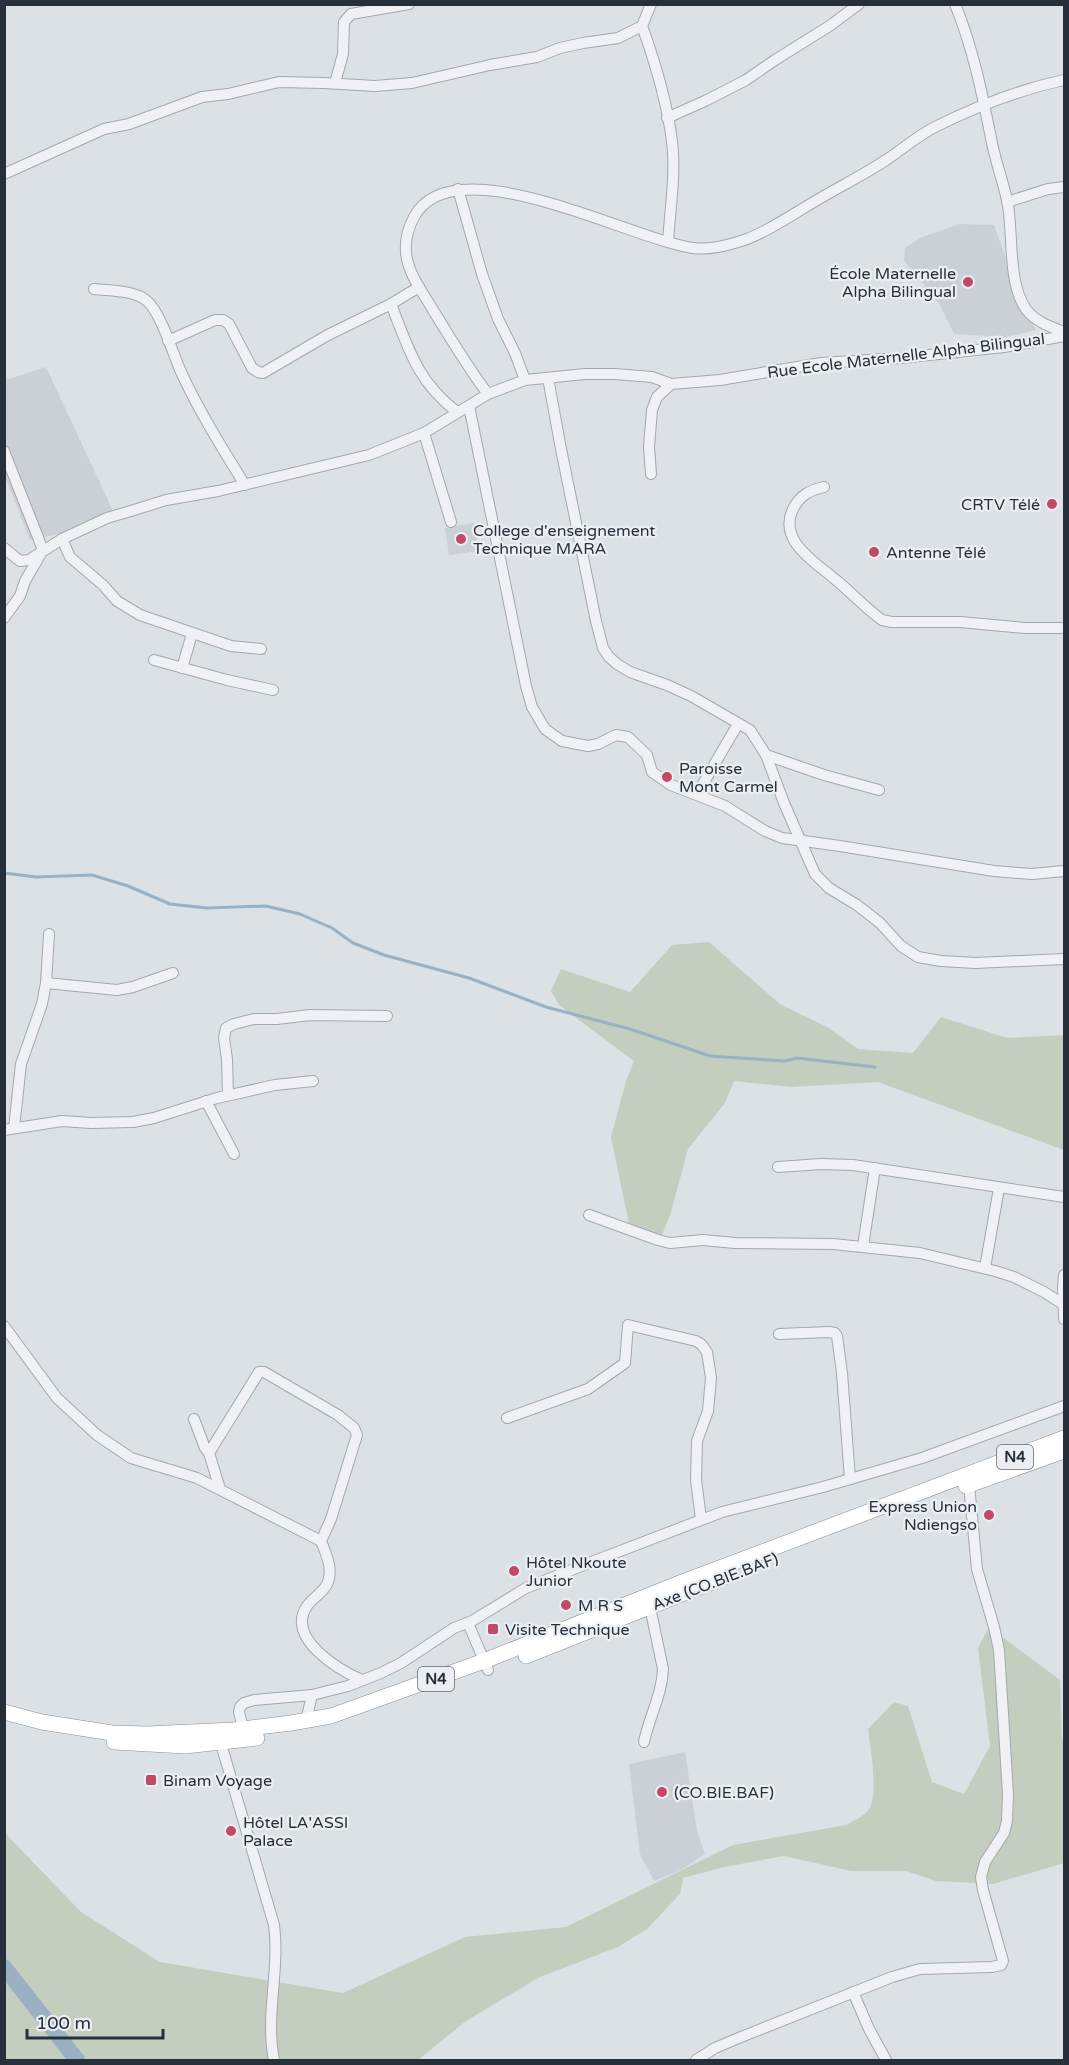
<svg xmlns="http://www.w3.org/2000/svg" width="1069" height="2065" viewBox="0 0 1069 2065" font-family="'Varela Round',sans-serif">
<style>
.built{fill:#cbd0d6}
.green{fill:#c4cebe}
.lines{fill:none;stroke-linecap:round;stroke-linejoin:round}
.stream{stroke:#9ab1c3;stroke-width:3}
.river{stroke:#9ab1c3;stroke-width:16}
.minor-casing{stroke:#a2a8ae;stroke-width:12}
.highway-casing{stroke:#858f9a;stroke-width:16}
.minor{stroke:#eff1f4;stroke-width:10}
.highway{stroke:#fff;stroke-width:15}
.poi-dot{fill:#c24967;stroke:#ebeff3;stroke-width:2}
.labels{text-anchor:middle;stroke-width:4.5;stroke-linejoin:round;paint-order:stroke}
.shield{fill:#ebeff3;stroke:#626972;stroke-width:1.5}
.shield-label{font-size:15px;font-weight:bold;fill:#27303a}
.poi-label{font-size:16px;fill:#27303a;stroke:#ebeff3;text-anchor:start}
.street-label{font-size:16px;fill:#27303a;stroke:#ebeff3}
</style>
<rect width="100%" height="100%" fill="#dce1e5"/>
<g class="built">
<path d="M960 224 994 225 1025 311 1036 330 1006 337 954 334 939 303 904 261 905 248 922 237Z"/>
<path d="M46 367 113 511 76 530 30 540 5 476V380Z"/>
<path d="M474 523 478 551 449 555 445 528Z"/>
<path d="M685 1752 697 1831 705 1854 681 1870 654 1881 640 1854 629 1764Z"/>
</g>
<g class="green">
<path d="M709 942 780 1004 829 1028 858 1049 913 1053 941 1017 1007 1038 1064 1035V1150L878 1082 791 1087 734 1081 725 1103 688 1149 671 1212 660 1240 630 1229 611 1137 626 1081 634 1061 559 1005 551 991 561 969 630 992 672 945Z"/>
<path d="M989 1627 1060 1680 1062 1739 1064 1743V1863L993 1884 936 1881 906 1871H851L784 1856 724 1867 683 1878 680 1894 647 1929 618 1947 540 1977 466 2021 418 2060H5L4 1832 81 1912 160 1962 343 1993 465 1937 566 1927 733 1845 846 1825C853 1821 865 1816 869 1809 879 1794 870 1747 868 1729L894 1702 908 1706 932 1782 964 1794 990 1746 978 1648Z"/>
</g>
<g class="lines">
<path class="stream" d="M4 873 36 877 92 875 128 886 170 904 207 908 266 906 300 914 332 928 353 943 384 955 469 978 546 1007 630 1029 710 1056 785 1061 797 1058 875 1067"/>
<path class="river" d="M4 1967 77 2060"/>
<defs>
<g id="minor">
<path d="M955 4C973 48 982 93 991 138 995 161 1004 183 1008 205 1013 235 1008 284 1026 309 1034 321 1051 327 1064 332"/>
<path d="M642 26C655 62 667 102 672 141 676 175 670 209 668 242"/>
<path d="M335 83 343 54 344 22 351 14 409 4"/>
<path d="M667 118 707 100 746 80 775 60 831 25 859 4"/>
<path d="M4 174 104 129 129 124 202 97 228 94 279 82 324 83 375 86 412 83 490 65 537 57 560 48 583 43 618 38 642 26 651 4"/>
<path d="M458 189 482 274 498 319 515 353 525 380"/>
<path d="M1007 202 1048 189 1064 187"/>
<path d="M94 289C110 291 134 290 147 301 161 313 173 354 181 372 199 411 222 448 245 485"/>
<path d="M391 304C409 350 417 381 457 412"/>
<path d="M168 341 215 320H223L229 324 252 368 258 372 263 373 326 336 391 304 419 287"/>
<path d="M548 378 561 449 596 621 603 648 609 657 617 664 630 672 667 685 691 696 750 730 766 755 784 803 815 874 829 888 857 905 880 923 901 946 918 957 941 961 975 963 1064 959"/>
<path d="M488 394C468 368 451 339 433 310 423 293 407 272 406 252 405 240 408 228 414 217 453 143 632 240 693 248 707 250 725 246 738 242 765 234 794 213 819 199 841 186 865 174 886 160 903 149 917 136 935 127 975 107 1022 89 1064 80"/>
<path d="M469 406 526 686 532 707 545 729 562 741 588 746 598 744 616 735 628 737 647 755 652 772 671 785 725 806 765 831 782 838 840 846 994 871 1032 874 1064 871"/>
<path d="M424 433 451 522"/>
<path d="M4 451 43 550 25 581 20 596 4 618"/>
<path d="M651 474 649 447 652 410 657 397 671 384 720 380 821 363 901 358 1004 347 1064 336"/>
<path d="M824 487C810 490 801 495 794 507 776 540 815 562 836 580 852 593 865 608 882 620L892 622H960L1025 628H1064"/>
<path d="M62 539 70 557 103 585 117 601 140 615 231 646 261 649"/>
<path d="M4 548 20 561 29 560 62 539 107 518 134 510 166 500 218 491 369 455 424 433 488 394 525 380 585 374H615L652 377 671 384"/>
<path d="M154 660 227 680 273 690"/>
<path d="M182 668 192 634"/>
<path d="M766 755 824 775 879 790"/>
<path d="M697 794 738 724"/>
<path d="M46 983 117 990 133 987 173 973"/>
<path d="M228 1095 227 1059 224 1038 226 1028 234 1024 254 1019H277L310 1015 387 1016"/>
<path d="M206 1101 234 1154"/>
<path d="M14 1128 21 1064 42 1004 46 983 49 934"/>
<path d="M4 1130 62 1121 91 1123 133 1122 154 1118 217 1098 275 1085 313 1081"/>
<path d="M778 1167 821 1164 853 1165 1064 1197"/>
<path d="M589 1215 658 1240 670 1243 703 1240 735 1243 833 1244 920 1253 995 1271 1014 1277 1044 1292 1063 1304"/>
<path d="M863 1246 875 1168"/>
<path d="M985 1268 999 1188"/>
<path d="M1064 1275 1063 1287 1064 1319"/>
<path d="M4 1326 57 1398 97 1435 131 1458 197 1478 321 1541C326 1554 333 1568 328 1582 324 1593 313 1597 307 1606 285 1638 339 1670 362 1680"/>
<path d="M779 1334 829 1332 835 1333 837 1336 842 1373 850 1479"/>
<path d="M507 1418 588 1389 625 1363 628 1325 696 1341 701 1344 707 1352 711 1378 708 1411 697 1441 696 1480 701 1519"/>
<path d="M194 1419 205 1448 209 1453 220 1489"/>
<path d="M209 1453 259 1372H264L338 1415 354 1428 357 1435 331 1519 321 1541"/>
<path d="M468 1623 488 1670"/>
<path d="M306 1721 312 1695"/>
<path d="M243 1729 239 1712 240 1707 244 1703 254 1700 312 1695 348 1686 381 1673 401 1663 454 1628 472 1621 526 1588 589 1563 722 1512 823 1487 922 1458 1064 1406"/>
<path d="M219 1737 274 1925C280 1970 265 2016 274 2060"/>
<path d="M644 1742C649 1717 662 1695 663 1669L649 1602"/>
<path d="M853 1992 869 2029 886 2060"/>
<path d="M696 2060 715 2048 741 2037 892 1977 920 1969 992 1967 1001 1965 1003 1961 983 1890 981 1877 985 1862 1004 1833 1007 1821 1008 1794 999 1650 994 1627 977 1569 969 1485"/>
</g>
<g id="highway">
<path d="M966 1486 1064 1451"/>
<path d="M526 1656 727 1576"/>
<path d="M4 1712 42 1722 112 1733 147 1734 234 1730 291 1723 331 1716 484 1661 685 1581 1064 1438"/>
<path d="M114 1742 185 1746 257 1738"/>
</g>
</defs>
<use href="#minor" class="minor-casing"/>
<use href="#highway" class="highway-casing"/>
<use href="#minor" class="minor"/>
<use href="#highway" class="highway"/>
</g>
<g class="poi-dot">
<circle cx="968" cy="282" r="6"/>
<circle cx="1052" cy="504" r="6"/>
<circle cx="461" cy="539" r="6"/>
<circle cx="874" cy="552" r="6"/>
<circle cx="667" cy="777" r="6"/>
<circle cx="989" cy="1515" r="6"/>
<circle cx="514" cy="1571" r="6"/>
<circle cx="566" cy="1605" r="6"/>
<rect x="487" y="1623" width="12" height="12" rx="3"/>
<rect x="145" y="1774" width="12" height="12" rx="3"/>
<circle cx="662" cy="1792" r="6"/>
<circle cx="231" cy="1831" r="6"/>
</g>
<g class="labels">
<g class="shield">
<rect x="997" y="1445" width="36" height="24" rx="4.5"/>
<rect x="418" y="1667" width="36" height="24" rx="4.5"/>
</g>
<g class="shield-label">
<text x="1015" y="1462">N4</text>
<text x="436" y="1684">N4</text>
</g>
<g class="poi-label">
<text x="956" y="279" text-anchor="end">École Maternelle<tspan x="956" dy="18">Alpha Bilingual</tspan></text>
<text x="1040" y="510" text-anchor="end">CRTV Télé</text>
<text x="473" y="536">College d'enseignement<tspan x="473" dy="18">Technique MARA</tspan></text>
<text x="886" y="558">Antenne Télé</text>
<text x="679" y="774">Paroisse<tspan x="679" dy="18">Mont Carmel</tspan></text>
<text x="977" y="1512" text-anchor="end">Express Union<tspan x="977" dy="18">Ndiengso</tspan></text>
<text x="526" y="1568">Hôtel Nkoute<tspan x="526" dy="18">Junior</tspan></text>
<text x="578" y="1611">M R S</text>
<text x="505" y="1635">Visite Technique</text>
<text x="163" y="1786">Binam Voyage</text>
<text x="674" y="1798">(CO.BIE.BAF)</text>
<text x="243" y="1828">Hôtel LA'ASSI<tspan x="243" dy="18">Palace</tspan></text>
</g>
<g class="street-label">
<text transform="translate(906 355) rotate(-7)" y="6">Rue Ecole Maternelle Alpha Bilingual</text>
<text transform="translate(715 1581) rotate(-21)" y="6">Axe (CO.BIE.BAF)</text>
</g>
</g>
<rect width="1069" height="2065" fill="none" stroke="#27303a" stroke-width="12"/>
<path d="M27 2029v9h136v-9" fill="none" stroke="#27303a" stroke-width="3"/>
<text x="36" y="2029" font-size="18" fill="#27303a" stroke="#ebeff3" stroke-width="4.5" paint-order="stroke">100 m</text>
</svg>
